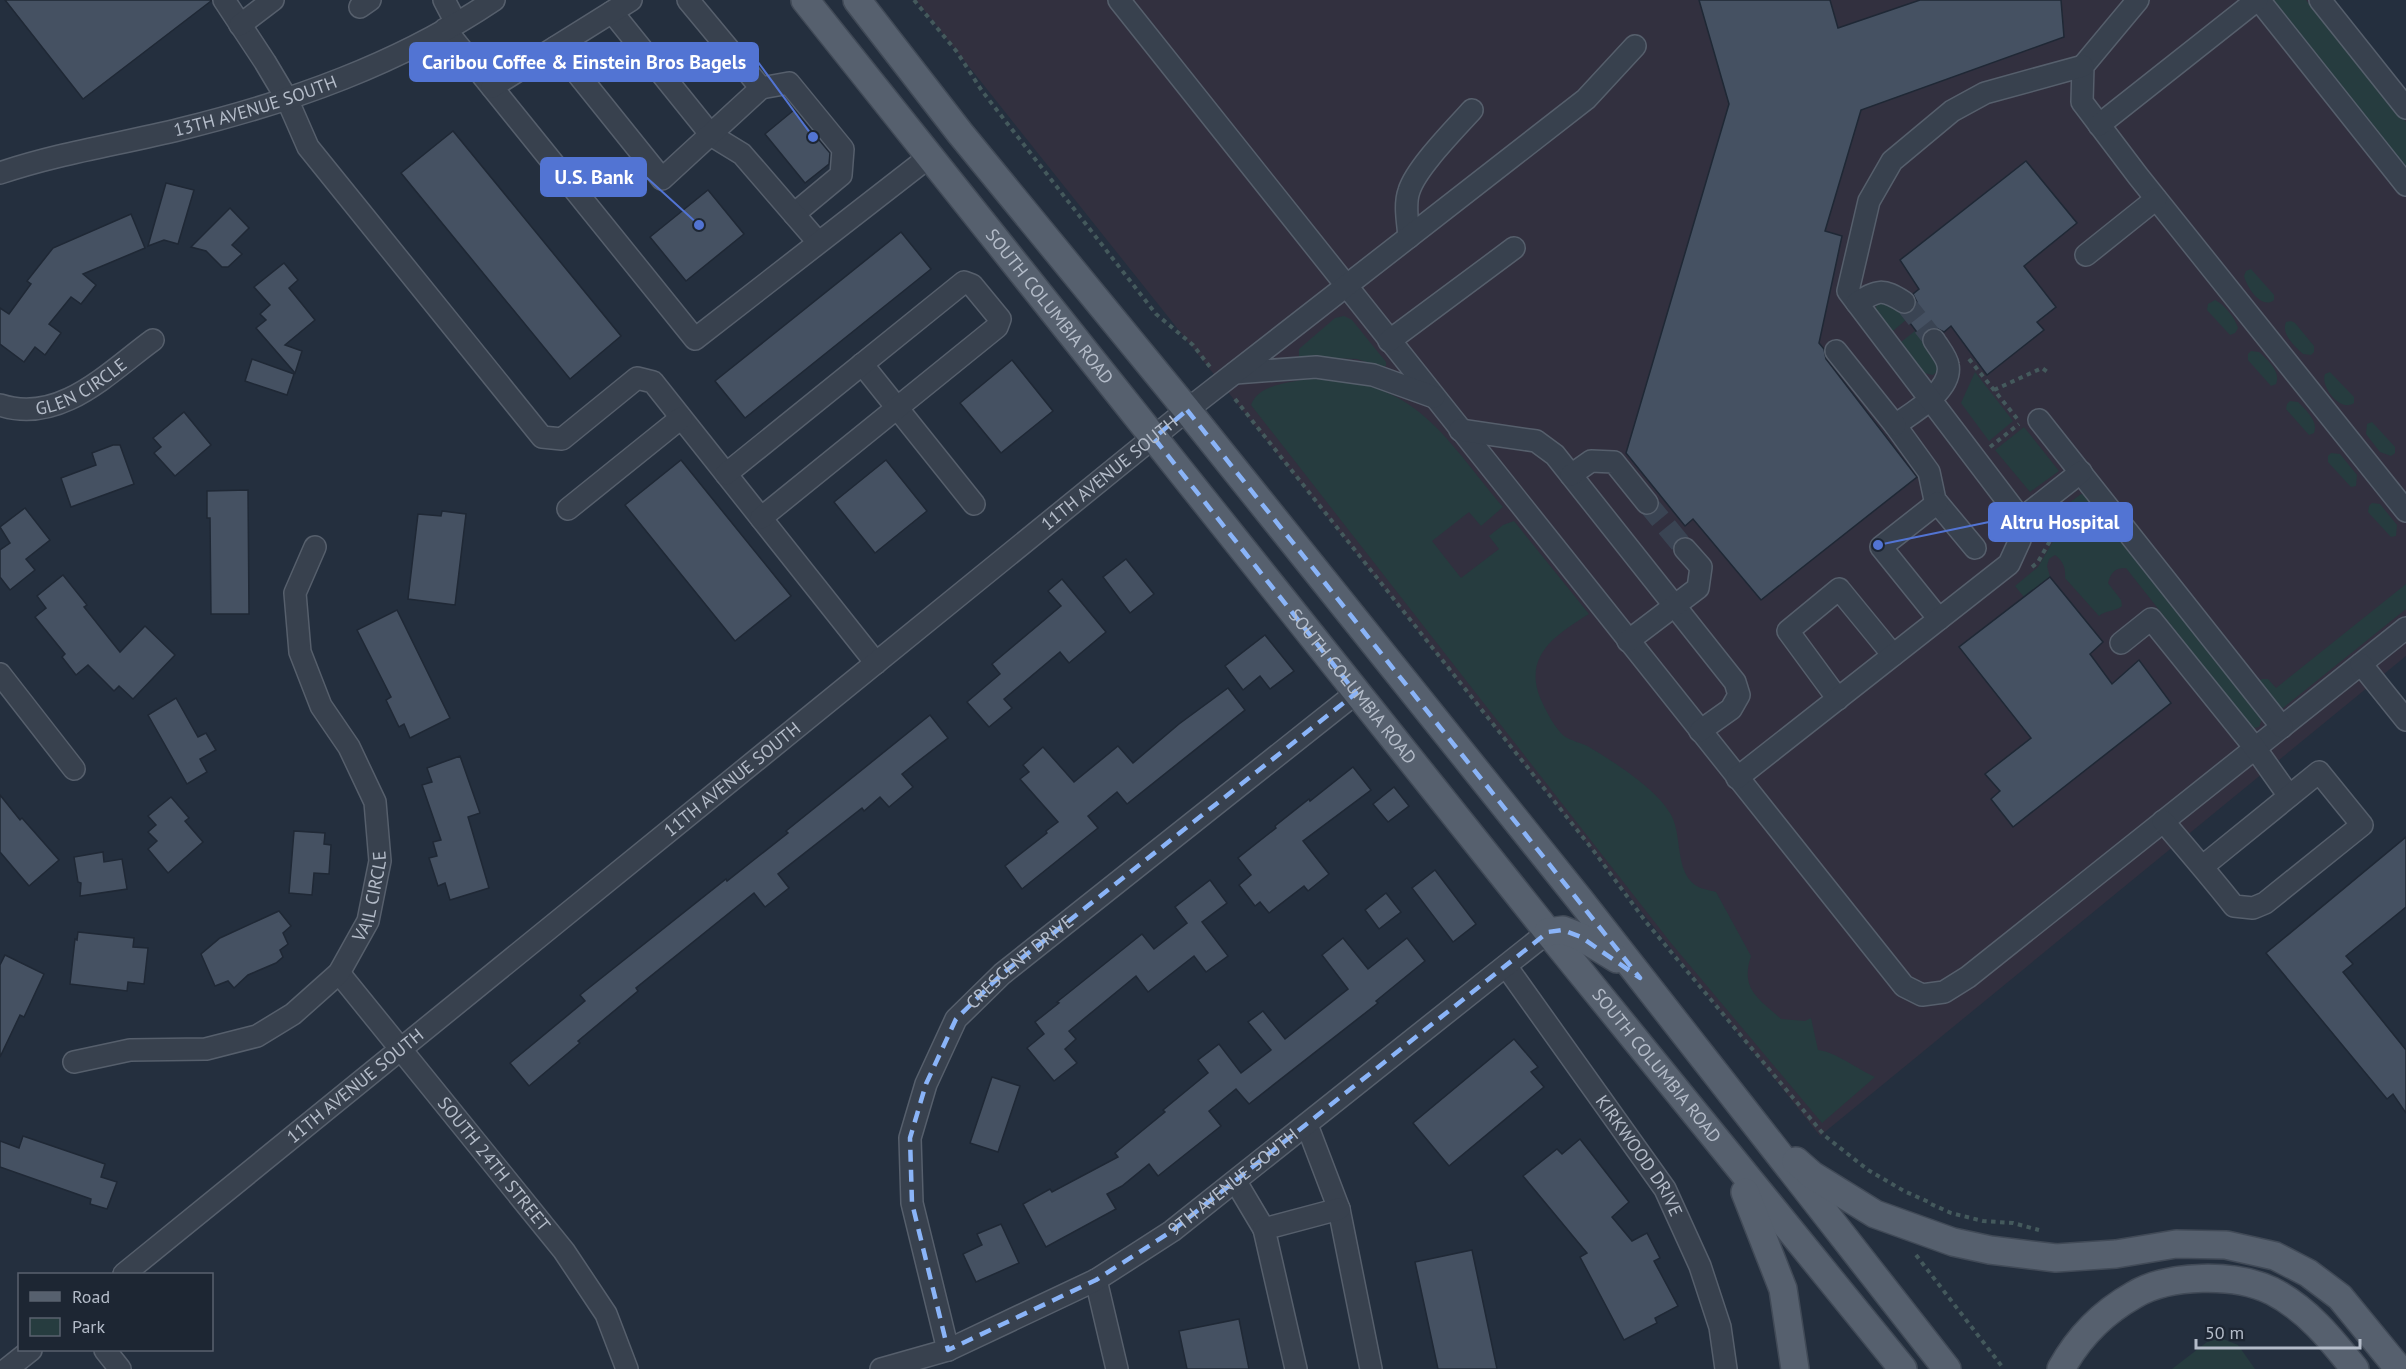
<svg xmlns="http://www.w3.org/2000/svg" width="2406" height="1369" viewBox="0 0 2406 1369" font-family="'PT Sans',sans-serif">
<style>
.medical{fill:#32303f}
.green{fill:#263c3f}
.building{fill:#455162;stroke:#1f2835;stroke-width:1.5}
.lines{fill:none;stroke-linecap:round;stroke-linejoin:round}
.minor-tunnel{stroke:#3a4453;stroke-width:21;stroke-dasharray:21 10;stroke-linecap:butt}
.minor-casing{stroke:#565f6c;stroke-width:24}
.major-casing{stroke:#414a57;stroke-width:30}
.path{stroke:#44595c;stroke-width:4;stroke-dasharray:4.5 4.5;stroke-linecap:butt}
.minor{stroke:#38414e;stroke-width:21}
.major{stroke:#56606e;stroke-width:27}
.marked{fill:none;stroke:#8ab4f8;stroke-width:4.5;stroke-dasharray:12 8;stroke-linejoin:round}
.labels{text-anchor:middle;stroke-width:6;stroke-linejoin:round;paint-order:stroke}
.street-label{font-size:18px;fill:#b4bcc9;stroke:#1d2633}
.leader{fill:none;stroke:#5274d3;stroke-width:2}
.callout-dot{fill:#5274d3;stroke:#1d2633;stroke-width:2}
.callout{fill:#5274d3;stroke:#5274d3;stroke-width:2}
.callout-label{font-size:20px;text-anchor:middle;font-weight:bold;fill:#fff}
</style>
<rect width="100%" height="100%" fill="#242f3e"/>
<path class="medical" d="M916 0H2324L2406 96V656L1820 1136Z"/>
<g class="green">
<path d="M2270 0H2306L2406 122V171Z"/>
<path d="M2251 269 2274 295V300C2262 310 2247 288 2244 276L2246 271Z"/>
<path d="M1881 299 1898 307 1907 319 1893 331 1876 311V304Z"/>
<path d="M2215 300C2225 305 2235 318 2238 328L2235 333 2230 335 2207 310 2208 304Z"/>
<path d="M1344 316 1352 320 1386 362V366L1382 367 1357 359 1299 357V349L1335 318Z"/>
<path d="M2291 321 2295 323 2314 346V352L2311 355 2303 354C2294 346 2281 334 2286 322Z"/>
<path d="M1915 331 1940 363 1939 370 1933 375 1924 373 1901 342Z"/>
<path d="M2251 351 2259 352C2268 360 2281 372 2276 384L2271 386 2248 360V354Z"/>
<path d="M1975 372 2013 421 1989 441 1961 403Z"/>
<path d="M2330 372 2354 397V403C2340 413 2320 386 2325 374Z"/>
<path d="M1307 379C1415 377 1441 433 1503 507L1481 526 1469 512 1432 541 1461 578 1499 549 1489 536 1503 525 1514 521 1589 614C1555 635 1521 657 1542 702 1547 713 1555 728 1564 736 1571 741 1582 743 1589 747 1614 762 1655 788 1670 813 1683 834 1674 869 1695 885 1700 889 1710 890 1716 892L1751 956C1740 989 1758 998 1781 1019L1805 1021 1811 1018 1818 1050C1834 1051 1859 1070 1875 1077L1822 1123 1671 943 1251 405C1259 384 1288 383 1307 379Z"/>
<path d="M2290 401 2298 402C2306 410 2319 422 2314 433L2309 435 2286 409 2287 404Z"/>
<path d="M2372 422 2395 447V453L2391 456 2380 452 2366 434 2367 424Z"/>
<path d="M2024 427 2059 471 2030 492 1995 450Z"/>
<path d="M2331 453 2340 454 2357 475 2356 486 2351 487 2328 462V456Z"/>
<path d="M2081 494 2088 496 2262 718 2259 727 2253 728 2250 725 2126 568C2115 568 2111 572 2108 583L2121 600 2122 606C2114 612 2106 610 2099 616L2065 578C2066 568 2063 561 2055 555L2049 559 2047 566 2050 577 2024 597 2015 586 2038 567 2059 531 2055 527 2064 507Z"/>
<path d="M2372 503 2380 504 2397 525 2396 536 2391 537 2368 512 2369 506Z"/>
<path d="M2406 584V609L2283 708 2278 709 2257 682 2262 679H2268L2276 688Z"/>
<path d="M2221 1338 2238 1345 2255 1369H2172L2207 1342Z"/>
</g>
<g class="building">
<path d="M5 0H211V1L83 99Z"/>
<path d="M1699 0H1830L1838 28 1920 0H2061L2064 37 1861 110 1825 231 1842 236 1819 343 1824 349 1826 359 1917 477 1761 600 1693 519 1685 526 1626 453 1729 104Z"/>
<path d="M794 110 830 153 829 164 805 183 765 134Z"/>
<path d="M453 131 621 336 570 379 401 173Z"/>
<path d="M2026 161 2077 223 2024 266 2056 307 2037 322 2044 330 1987 375 1951 326 1944 332 1934 327 1928 329 1922 339 1904 315 1915 309 1917 302 1913 294 1919 289 1900 260Z"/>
<path d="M166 183 194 190 178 244 164 240 148 246Z"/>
<path d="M708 190 744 234 686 281 650 237Z"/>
<path d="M230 208 249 228 232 245 242 254 228 267H222L206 251 191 247Z"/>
<path d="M131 214 145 248 83 274 96 285 81 304 71 297 49 324 61 333 45 355 35 347 24 362 0 344V308L9 314 31 284 27 281 53 248Z"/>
<path d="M901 232 931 269 745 418 715 381Z"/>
<path d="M284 263 298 280 289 288 315 320 285 345 302 351 295 373 256 328 266 320 260 314 270 305 254 287Z"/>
<path d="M252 359 294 374 287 395 245 381Z"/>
<path d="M1012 360 1053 411 1001 453 960 403Z"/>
<path d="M184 412 211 445 175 476 154 453 161 447 153 438Z"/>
<path d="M113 445H120L134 484 71 507 61 478 96 465 92 453Z"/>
<path d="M681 460 791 596 735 641 625 505Z"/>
<path d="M886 460 927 511 875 553 834 502Z"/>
<path d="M248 490 249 614H211L210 518H207V491Z"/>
<path d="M25 508 50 540 26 559 35 570 10 590 0 577V550L10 543 0 527Z"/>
<path d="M442 511 466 514 455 605 408 599 418 514 441 516Z"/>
<path d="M1126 559 1154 594 1130 613 1103 577Z"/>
<path d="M63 575 87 605 84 607 120 652 145 626 175 655 133 699 119 686 114 691 88 665 76 675 62 657 65 654 35 617 46 608 37 596Z"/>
<path d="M2050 577 2103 642 2090 654 2112 684 2139 660 2171 703 2013 827 1991 799 2000 791 1985 774 2031 738 1959 647Z"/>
<path d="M1062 579 1106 632 1069 663 1060 652 1004 699 1012 708 989 727 967 702 1000 674 992 664 1061 606 1048 591Z"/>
<path d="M397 610 450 718 410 738 404 724 399 727 386 700 391 697 357 630Z"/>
<path d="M1265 635 1294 671 1270 689 1260 676 1243 690 1225 666Z"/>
<path d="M1228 688 1245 710 1127 804 1117 792 1088 816 1098 828 1022 889 1005 866 1047 833 1046 831 1058 822 1020 779 1029 772 1023 765 1043 747 1074 782 1118 746 1133 763 1179 724Z"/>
<path d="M176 698 198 737 206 733 216 750 200 759 207 772 187 784 148 715Z"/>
<path d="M930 715 948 738 902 774 913 787 889 807 880 797 864 811 862 808 778 874 789 888 765 907 754 893 636 988 638 991 578 1041 580 1043 529 1086 510 1063 585 1001 580 995 726 879 727 881 788 833 786 831Z"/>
<path d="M460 756 480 813 468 817 489 888 450 900 445 883 438 886 429 858 437 856 433 842 441 840 422 785 432 782 427 768Z"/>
<path d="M1353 767 1371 790 1303 841 1329 874 1308 891 1304 886 1269 913 1260 902 1255 906 1239 885 1251 875 1238 858 1276 828 1275 826 1309 799 1310 801Z"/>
<path d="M1394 787 1409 806 1388 822 1373 804Z"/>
<path d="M0 795 20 820 22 818 59 860 29 886 0 852Z"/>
<path d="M171 797 189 818 185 821 203 842 168 873 148 849 157 841 148 832 156 825 148 816Z"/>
<path d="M294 831 325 833 324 844 331 845 329 874 314 873 312 895 289 893Z"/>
<path d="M2406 837V907L2346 956 2353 964 2343 972 2406 1050V1113L2393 1094 2387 1099 2266 953Z"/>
<path d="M103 852 104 862 122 859 127 889 80 896 81 883 78 882 74 857Z"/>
<path d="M1435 870 1476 924 1453 942 1412 888Z"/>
<path d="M1210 880 1227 903 1202 922 1228 956 1206 972 1194 956 1148 992 1136 976 1069 1031 1076 1039 1065 1049 1077 1063 1054 1081 1027 1048 1044 1034 1035 1022 1059 1003 1057 1002 1142 934 1154 949 1187 923 1175 907Z"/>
<path d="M1386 893 1401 912 1379 929 1365 910Z"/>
<path d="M279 911 291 926 283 933 288 944 280 950 283 957 276 963 248 975 234 988 228 981 215 986 201 954 220 938Z"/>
<path d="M78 932 134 938 133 947 148 948 144 984 128 982 127 991 70 984 75 939 77 940Z"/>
<path d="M1343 938 1368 969 1407 938 1425 961 1376 1001 1378 1003 1249 1104 1236 1089 1209 1111 1221 1126 1158 1176 1149 1164 1122 1186 1107 1194 1116 1209 1046 1247 1023 1204 1050 1189 1052 1192 1118 1157 1115 1153 1165 1112 1163 1110 1208 1073 1198 1060 1219 1044 1241 1073 1271 1050 1248 1022 1263 1011 1285 1039 1348 989 1322 955Z"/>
<path d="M5 955 44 974 24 1017 20 1015 0 1057V965Z"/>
<path d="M1514 1039 1538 1067 1531 1072 1544 1087 1449 1166 1413 1123Z"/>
<path d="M992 1077 1020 1086 998 1152 970 1143Z"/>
<path d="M23 1136 105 1164 101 1177 117 1182 107 1209 90 1204 91 1199 0 1167V1141L19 1148Z"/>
<path d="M1580 1139 1629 1202 1612 1217 1632 1241 1647 1233 1660 1258 1654 1261 1678 1306 1655 1318 1657 1323 1624 1340 1580 1257 1587 1253 1523 1176 1557 1149 1562 1154Z"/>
<path d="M1001 1224 1019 1263 976 1282 963 1254 982 1245 977 1234Z"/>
<path d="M1472 1250 1497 1369H1438L1415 1262Z"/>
<path d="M1239 1319 1249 1369H1187L1179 1331Z"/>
</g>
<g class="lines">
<g class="minor-tunnel">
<path d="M1904 302 1934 340"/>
<path d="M1647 503 1685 549"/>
</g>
<defs>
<g id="minor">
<path d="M224 0 265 62 287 99 308 147 542 437 562 439 637 378 653 382 876 663"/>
<path d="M444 0 456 23"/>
<path d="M688 0 761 88 789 83 843 149 841 175 794 214"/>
<path d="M1119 0 1904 986 1922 995 1944 992 1968 977 2406 628"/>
<path d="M2138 0 2083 66 2082 102 2138 176 2406 511"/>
<path d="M2259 0 2406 185"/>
<path d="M2320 0 2406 108"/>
<path d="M360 7 370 0"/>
<path d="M612 12 711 135 742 154 818 242"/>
<path d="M240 25 273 0"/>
<path d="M445 29 695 339 929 157"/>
<path d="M556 47 662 179 761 88"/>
<path d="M492 87 631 0"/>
<path d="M2099 125 2257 0"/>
<path id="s1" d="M0 173C59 153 121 144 181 129 291 102 399 64 494 0"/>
<path d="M1409 237C1408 223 1404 205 1409 191 1416 168 1455 129 1472 110"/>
<path d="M2086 255 2156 199"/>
<path d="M1857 303 1848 291 1869 201 1892 161 1952 111 1985 93 2083 66"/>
<path d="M1934 340C1938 347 1947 357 1948 365 1953 390 1912 413 1895 425L1929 472 1935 500 1975 548"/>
<path d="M1389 341 1514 248"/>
<path d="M1836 351 1895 425"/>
<path d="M862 364 974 504"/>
<path d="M1235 373 1316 367 1373 375 1434 397"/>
<path id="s2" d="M0 405C60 425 109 372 153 340"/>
<path d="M2039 420 2282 727"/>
<path d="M1460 430 1536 441 1555 455 1735 682 1739 695 1731 709 1700 731"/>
<path d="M726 474 964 282 972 285 1000 319 997 327 761 518"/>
<path d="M1571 475 1591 461 1614 462 1647 503"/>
<path d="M1937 503 1881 547 1939 619"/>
<path d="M568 509 681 418"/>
<path d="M2021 519 2081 472"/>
<path d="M1628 641 1698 588 1701 567 1685 549"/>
<path d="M2121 643 2151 619 2255 748 2289 796"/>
<path d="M2361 664 2406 720"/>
<path d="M0 674 74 769"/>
<path d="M1838 699 1788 631 1839 589 1893 655"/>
<path d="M1737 778 2009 564 2020 540 2021 519 1857 303C1878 290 1882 288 1904 302"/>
<path d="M2163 821C2187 849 2211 877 2234 906L2253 908 2265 903 2362 825 2319 772 2202 867"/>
<path id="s3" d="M1506 966 1665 1189 1700 1266 1720 1327 1726 1369"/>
<path id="s4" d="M339 973 564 1251 606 1314 627 1369"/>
<path id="s5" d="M74 1062 130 1050 206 1049 257 1036 293 1014 339 973 368 921 380 861 375 802 349 747 321 706 300 652 295 593 315 547"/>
<path d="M1307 1125 1339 1209 1371 1369"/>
<path d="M1236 1182 1264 1229"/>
<path id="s6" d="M124 1274 1187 410 1586 99 1635 46"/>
<path d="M1096 1280 1117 1369"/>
<path d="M105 1350 120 1369"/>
<path id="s7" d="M948 1350 912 1203 910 1138 926 1084 956 1019 1002 974 1356 693"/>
<path d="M7 1369 31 1350"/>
<path id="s8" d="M881 1369 948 1350 1096 1280 1172 1231 1548 932"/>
<path d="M1296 1369 1264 1229 1339 1209"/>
</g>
<g id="major">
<path id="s9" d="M805 0 1548 932 1903 1369"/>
<path d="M857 0 960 133 1187 410 1580 900 1947 1369"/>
<path d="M1548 932 1563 930 1581 937 1617 959"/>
<path d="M1796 1161 1812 1175 1875 1214 1953 1242 1990 1250 2056 1258 2116 1254 2176 1244 2226 1245 2275 1256 2308 1273 2340 1297 2399 1369"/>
<path d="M1745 1192 1783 1289 1795 1369"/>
<path d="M2061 1369C2078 1338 2102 1313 2134 1295 2169 1274 2235 1273 2272 1291 2307 1309 2331 1339 2355 1369"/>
</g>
</defs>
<use href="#minor" class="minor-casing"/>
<use href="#major" class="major-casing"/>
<g class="path">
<path d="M914 0 957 52 982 91 1156 314 1193 345 1210 367"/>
<path d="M1969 359 2019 421"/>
<path d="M1994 390 2042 368 2049 373"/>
<path d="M1235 399 1593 850 1646 922 1825 1136 1868 1170 1904 1191 1931 1203"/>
<path d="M1990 447 2019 424"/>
<path d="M2032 567 2038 562 2055 532 2048 523"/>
<path d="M1931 1204 1951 1213 1983 1221 2013 1223 2039 1230"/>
<path d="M1916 1255 2004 1369"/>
</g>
<use href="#minor" class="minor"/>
<use href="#major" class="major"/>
</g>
<path class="marked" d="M1187 410 1640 978 1581 937 1563 930 1548 932 1172 1231 1096 1280 948 1350 912 1203 910 1138 926 1084 956 1019 1002 974 1356 693 1154 438Z"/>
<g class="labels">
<g class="street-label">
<text dy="6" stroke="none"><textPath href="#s1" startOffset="264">13TH AVENUE SOUTH</textPath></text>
<text dy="6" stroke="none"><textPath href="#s9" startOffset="392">SOUTH COLUMBIA ROAD</textPath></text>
<text dy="6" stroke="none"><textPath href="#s2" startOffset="87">GLEN CIRCLE</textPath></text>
<text dy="6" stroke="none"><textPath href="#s6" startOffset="1270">11TH AVENUE SOUTH</textPath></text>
<text dy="6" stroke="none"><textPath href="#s9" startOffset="878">SOUTH COLUMBIA ROAD</textPath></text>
<text dy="6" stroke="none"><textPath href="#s6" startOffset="784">11TH AVENUE SOUTH</textPath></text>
<text dy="6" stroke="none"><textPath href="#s5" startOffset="374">VAIL CIRCLE</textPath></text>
<text dy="6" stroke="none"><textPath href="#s7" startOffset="430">CRESCENT DRIVE</textPath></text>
<text dy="6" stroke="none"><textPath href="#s9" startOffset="1364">SOUTH COLUMBIA ROAD</textPath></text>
<text dy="6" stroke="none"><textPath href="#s6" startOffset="298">11TH AVENUE SOUTH</textPath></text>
<text dy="6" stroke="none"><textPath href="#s3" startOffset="232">KIRKWOOD DRIVE</textPath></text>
<text dy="6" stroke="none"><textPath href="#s4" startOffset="246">SOUTH 24TH STREET</textPath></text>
<text dy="6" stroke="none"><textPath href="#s8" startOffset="402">9TH AVENUE SOUTH</textPath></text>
</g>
</g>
<path class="leader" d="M813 137L758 62M699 225L646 177M1878 545L1989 522"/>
<g class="callout-dot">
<circle cx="813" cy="137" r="6"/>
<circle cx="699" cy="225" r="6"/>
<circle cx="1878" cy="545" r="6"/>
</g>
<g class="callout">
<rect x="410" y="43" width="348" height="38" rx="6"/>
<rect x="541" y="158" width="105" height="38" rx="6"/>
<rect x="1989" y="503" width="143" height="38" rx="6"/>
</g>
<g class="callout-label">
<text x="584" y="69">Caribou Coffee &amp; Einstein Bros Bagels</text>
<text x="594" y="184">U.S. Bank</text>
<text x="2060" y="529">Altru Hospital</text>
</g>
<rect x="18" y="1273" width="195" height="78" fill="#1d2633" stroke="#59626f" stroke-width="1.5"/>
<rect x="30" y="1292" width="30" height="9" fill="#56606e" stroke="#59626f" stroke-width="1.5"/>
<text x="72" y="1303" font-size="18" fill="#b4bcc9">Road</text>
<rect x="30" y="1318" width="30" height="18" fill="#263c3f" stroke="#59626f" stroke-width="1.5"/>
<text x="72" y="1333" font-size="18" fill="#b4bcc9">Park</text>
<path d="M2196 1339v9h164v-9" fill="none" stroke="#b4bcc9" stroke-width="3"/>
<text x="2205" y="1339" font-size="18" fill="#b4bcc9" stroke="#1d2633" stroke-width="4.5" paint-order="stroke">50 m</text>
</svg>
